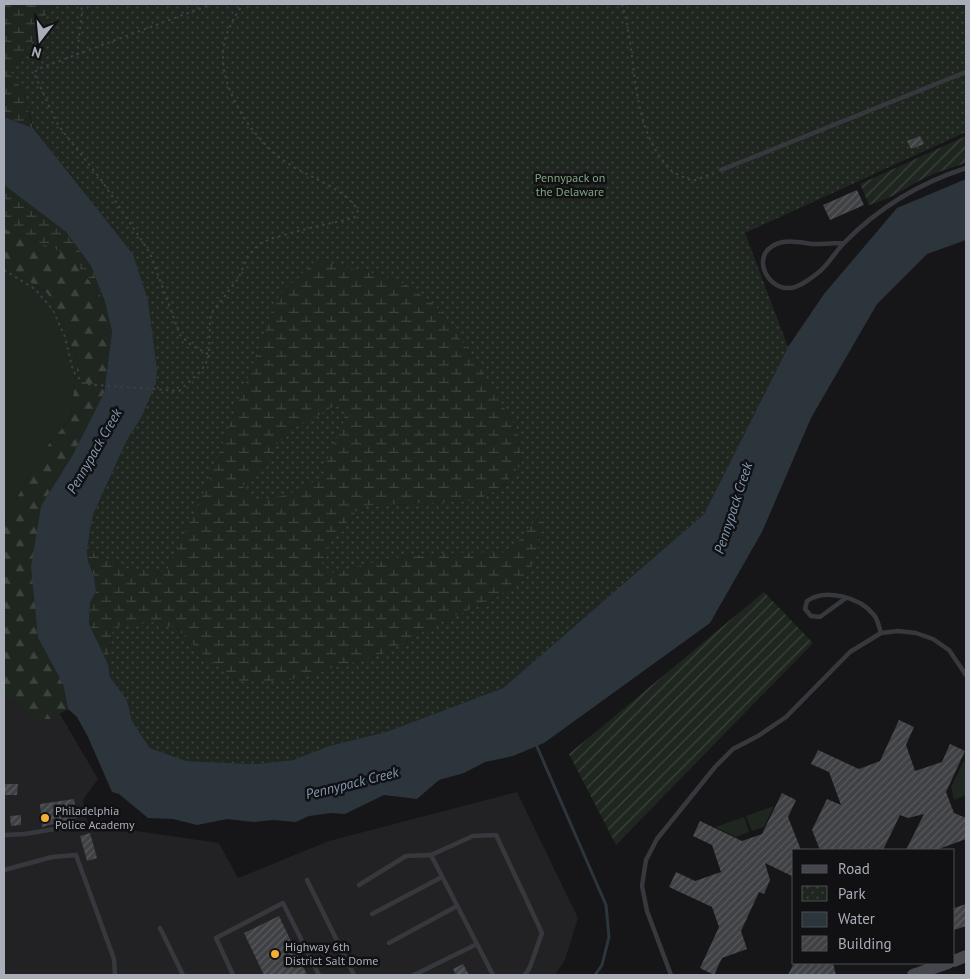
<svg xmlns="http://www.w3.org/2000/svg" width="970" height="979" viewBox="0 0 970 979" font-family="'PT Sans',sans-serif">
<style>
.built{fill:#222225}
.grass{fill:#1e261f}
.forest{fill:url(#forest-firs)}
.wetland{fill:url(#wetland-marsh)}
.park{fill:url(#park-dots)}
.garden{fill:url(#garden-furrows)}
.water{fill:#2c353c}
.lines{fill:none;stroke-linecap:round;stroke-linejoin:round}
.stream{stroke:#2c353c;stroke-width:3}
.building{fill:url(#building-hatch)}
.path{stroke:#3d3f44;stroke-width:2;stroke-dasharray:2.5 4;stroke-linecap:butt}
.lane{stroke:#37383d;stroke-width:4.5}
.secondary{stroke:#45474d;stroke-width:12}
.poi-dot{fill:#f2b134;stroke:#111113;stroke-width:2}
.labels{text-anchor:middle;stroke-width:5;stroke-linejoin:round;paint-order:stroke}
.park-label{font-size:12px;fill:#7fa381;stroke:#111113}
.poi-label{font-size:12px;fill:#a8adb8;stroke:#111113;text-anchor:start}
.water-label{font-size:14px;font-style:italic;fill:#7f9bb3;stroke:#111113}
</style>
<defs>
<pattern id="forest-firs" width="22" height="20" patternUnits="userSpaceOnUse" patternTransform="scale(1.25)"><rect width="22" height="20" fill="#1e261f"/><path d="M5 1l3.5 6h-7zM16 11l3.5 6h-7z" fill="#3c433d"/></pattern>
<pattern id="wetland-marsh" width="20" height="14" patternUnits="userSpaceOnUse" patternTransform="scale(1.25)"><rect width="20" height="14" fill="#1e261f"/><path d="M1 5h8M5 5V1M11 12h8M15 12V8" fill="none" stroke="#3c433d"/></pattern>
<pattern id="park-dots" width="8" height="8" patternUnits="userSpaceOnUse" patternTransform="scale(1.25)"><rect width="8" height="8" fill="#1e261f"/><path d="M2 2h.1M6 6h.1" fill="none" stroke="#3c433d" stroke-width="1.8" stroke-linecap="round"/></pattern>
<pattern id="garden-furrows" width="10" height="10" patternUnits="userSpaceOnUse" patternTransform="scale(1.25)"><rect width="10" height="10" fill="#1e261f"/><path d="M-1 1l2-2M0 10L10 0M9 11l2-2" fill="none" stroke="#3c433d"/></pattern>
<pattern id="building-hatch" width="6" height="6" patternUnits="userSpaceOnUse" patternTransform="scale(1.25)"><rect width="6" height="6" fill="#404145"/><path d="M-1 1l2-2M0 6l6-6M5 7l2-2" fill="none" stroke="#595a5e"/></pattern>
</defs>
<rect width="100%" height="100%" fill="#161618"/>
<path class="built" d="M4 667 47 692 98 779 83 800 88 824 219 843 238 878 329 841 517 792 578 918 565 960 555 975H4Z"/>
<g class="grass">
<path d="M4 265 48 294 78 362 70 419 39 456 6 519 4 525Z"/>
<path d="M964 760 966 767V795L954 800 951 787Z"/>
<path d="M774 806 764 827 752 831 746 816Z"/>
<path d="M744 817 749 832 736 837 715 827Z"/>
</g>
<path class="forest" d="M4 230 15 232 71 256 105 302 112 332 104 393 72 456 41 506 38 638 63 684 68 709 51 719H36L4 693V525L6 519 39 456 70 419 78 362 48 294 4 265Z"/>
<g class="wetland">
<path d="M4 4H50L41 29 11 72 23 91 33 128 4 117Z"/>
<path d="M4 185 66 232 91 266 105 302 71 256 15 232 4 230Z"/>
<path d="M316 260 377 274 406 284 436 306 477 362 518 431 522 464 502 487 476 501 361 506 333 573 391 558 439 553 541 511V537L529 575 494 599 439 623 383 654 287 681H239L210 661 176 628H113L108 664 89 624 90 603 96 591 94 576 88 561 87 549 125 568 206 487 279 294Z"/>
</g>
<g class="park">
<path d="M50 4H966V132L745 233 788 347 704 514 503 688 386 732 329 746 293 760 255 764 186 761 150 748 132 721 127 700 110 677 108 664 113 628 128 624 152 622 176 628 210 661 239 681H287L383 654 439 623 494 599 529 575 541 537V512L510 552 439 553 391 558 333 573 322 564 330 541 361 506 476 501 502 487 522 464 518 431 477 362 436 306 406 284 377 274 316 260 279 295 206 487 166 572 125 568 87 549 93 515 126 442 141 418 157 369 148 300 133 254 34 129 23 91 11 72 41 29Z"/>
<path d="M336 406 345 410C345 430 332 443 327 461 326 464 327 467 326 469 318 487 270 504 252 498 247 496 245 491 243 486 249 476 259 469 267 460 272 454 275 446 280 440 290 426 305 423 319 415 325 411 329 408 336 406Z"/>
</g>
<g class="garden">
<path d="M966 136V163C949 168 931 174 915 183 898 193 889 199 869 205L860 184Z"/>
<path d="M764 592 813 643 616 845 569 754Z"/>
</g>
<path class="water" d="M4 117 33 128 133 254 148 300 157 369 156 383 141 418 126 442 93 515 87 549 88 561 94 576 96 591 90 603 89 624 108 664 110 677 127 700 132 721 150 748 186 761 255 764 293 760 329 746 386 732 503 688 704 514 788 347 824 294 897 208 966 179V240L927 254 877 304 811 418 762 532 710 623 544 743 513 756 485 762 464 773 439 780 417 799 384 795 345 814 331 813 309 816 296 822 273 820 254 822 227 819 197 825 173 819 148 818 119 794 112 792 88 737 77 717 68 709 63 684 38 638 31 567 41 506 72 456 104 393 112 332 105 302 91 266 66 232 4 185Z"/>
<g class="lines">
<path class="stream" d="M535 742 606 905 609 937 602 965 595 975"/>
</g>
<g class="building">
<path d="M920 136 924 144 911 149 907 141Z"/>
<path d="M857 190 864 205 830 220 823 205Z"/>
<path d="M899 720 914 727 906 745 915 771 942 762 950 744 965 751 946 792 954 813 966 818V839L936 850H906L924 814 908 818 900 815 883 850H820L812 830 827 799 841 805 829 772 811 764 818 750 859 769 880 761Z"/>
<path d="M4 784H18L17 795H4Z"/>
<path d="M782 793 796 800 788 817 801 850H794V877L765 863 770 880 764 894 759 892 741 931 747 949 722 958 714 975 700 968 719 927 712 907 669 887 676 872 695 881 721 872 712 845 693 836 700 821 742 841 762 834Z"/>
<path d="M74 799 77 818 42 827 40 804Z"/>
<path d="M21 815V825L11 826 10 816Z"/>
<path d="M90 833 97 858 87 861 80 836Z"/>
<path d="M966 904V926L954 930V908Z"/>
<path d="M279 916 307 975H264L244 933Z"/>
<path d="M794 963H833L836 975H788Z"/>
<path d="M463 964 469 975H456L453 969Z"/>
</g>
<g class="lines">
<g class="path">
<path d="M622 4C624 12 627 21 628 30 637 79 634 133 672 171 677 175 686 178 693 181L714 173"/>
<path d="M77 55 82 12 81 4"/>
<path d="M4 270 35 289 53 310 65 337 73 371 84 384 179 391 201 371 206 363 209 355 210 319 213 311 238 279 248 256 259 244 273 238 314 227 354 218 358 211C347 189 308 177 289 164 255 143 216 87 224 45 226 31 235 16 243 4"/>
<path d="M208 354 191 345 180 335 150 253 102 181 58 125 34 73 38 69 212 4"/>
</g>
<g class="lane">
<path d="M721 170 966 72"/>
<path d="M844 243C834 243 824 244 813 244 804 243 792 240 783 242 747 250 766 290 789 288 799 288 811 278 819 272 829 264 835 252 844 243 878 208 920 183 966 168"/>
<path d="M846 598 820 617 811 616 805 609 807 601C825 588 860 597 874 615 878 620 879 627 881 633"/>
<path d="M4 835 25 834 78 825"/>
<path d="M431 855 473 836 496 835 542 933 530 967 525 975"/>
<path d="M4 870 52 857 76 855 114 959 115 975"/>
<path d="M307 880 354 975"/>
<path d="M359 885 406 856 431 855 477 944 414 975"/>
<path d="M372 914 442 877"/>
<path d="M160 928 183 975"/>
<path d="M389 943 457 906"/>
<path d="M477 944 493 975"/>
<path d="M233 975 216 938 283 903 319 975"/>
<path d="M671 975 647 911 642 886 646 860 657 839 715 767 733 749 758 736 786 717 850 652 881 633 898 631 916 633 933 639 949 650 966 675"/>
</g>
<g class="secondary">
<path d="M954 961 966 956"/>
<path d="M913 975 948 963"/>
</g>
</g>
<g class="poi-dot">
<circle cx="45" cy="818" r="5"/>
<circle cx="275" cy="954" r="5"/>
</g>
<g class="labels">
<g class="park-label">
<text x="570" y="182">Pennypack on<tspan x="570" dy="14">the Delaware</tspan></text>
</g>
<g class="poi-label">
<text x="55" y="815">Philadelphia<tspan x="55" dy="14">Police Academy</tspan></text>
<text x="285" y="951">Highway 6th<tspan x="285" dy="14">District Salt Dome</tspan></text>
</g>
<g class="water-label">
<text transform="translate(94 451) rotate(-60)" y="5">Pennypack Creek</text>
<text transform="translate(733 508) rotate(-72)" y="5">Pennypack Creek</text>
<text transform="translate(352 783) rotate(-14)" y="5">Pennypack Creek</text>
</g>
</g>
<rect width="970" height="979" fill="none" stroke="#a8adb8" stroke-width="10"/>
<rect x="792" y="849" width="162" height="115" fill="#111113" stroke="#4d4f55"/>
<rect x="802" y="865" width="25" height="8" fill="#45474d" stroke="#4d4f55"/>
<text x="838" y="874" font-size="15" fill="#a8adb8">Road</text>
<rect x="802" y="886" width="25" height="15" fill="url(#park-dots)" stroke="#4d4f55"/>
<text x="838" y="899" font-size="15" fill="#a8adb8">Park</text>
<rect x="802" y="912" width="25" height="15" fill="#2c353c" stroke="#4d4f55"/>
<text x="838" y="924" font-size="15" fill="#a8adb8">Water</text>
<rect x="802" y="936" width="25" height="15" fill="url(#building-hatch)" stroke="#4d4f55"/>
<text x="838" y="949" font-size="15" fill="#a8adb8">Building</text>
<g transform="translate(40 40) rotate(196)" stroke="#111113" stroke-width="4" paint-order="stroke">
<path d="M0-4L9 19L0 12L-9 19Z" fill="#a8adb8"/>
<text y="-8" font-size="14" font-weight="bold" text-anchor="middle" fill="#a8adb8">N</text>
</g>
</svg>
